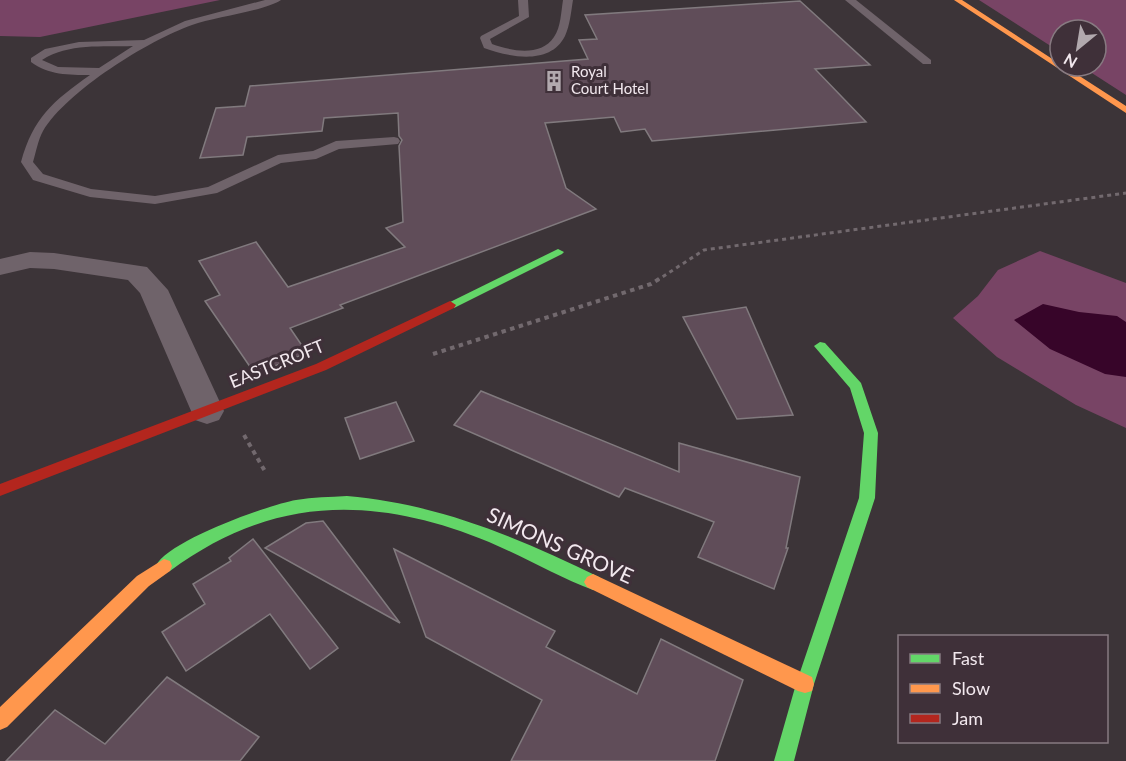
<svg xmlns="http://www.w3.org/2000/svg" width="1126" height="761" viewBox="0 0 1126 761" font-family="Lato,sans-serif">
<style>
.green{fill:#784465}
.water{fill:#370529}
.building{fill:#604d59;stroke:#817a7e;stroke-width:1.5}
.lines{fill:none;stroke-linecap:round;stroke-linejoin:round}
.path-far1{stroke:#72696e;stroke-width:3;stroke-dasharray:4 4;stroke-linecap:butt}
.path{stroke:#72696e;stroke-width:4;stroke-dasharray:4.5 4.5;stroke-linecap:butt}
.lane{fill:#6f636a;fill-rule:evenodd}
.street{fill:#6f636a;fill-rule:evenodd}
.fast{fill:#63d668;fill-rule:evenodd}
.slow{fill:#ff974d;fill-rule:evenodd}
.jam{fill:#b3261e;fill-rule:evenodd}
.labels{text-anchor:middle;stroke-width:6;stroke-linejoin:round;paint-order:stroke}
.far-poi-label{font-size:15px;fill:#f2e8ee;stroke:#3f3039;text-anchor:start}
.street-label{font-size:18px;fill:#f2e8ee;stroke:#3f3039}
.near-street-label{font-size:21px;fill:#f2e8ee;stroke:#3f3039}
</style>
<rect width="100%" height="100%" fill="#3c3438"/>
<g class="green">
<path d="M0 0H220L40 37 0 36Z"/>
<path d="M979 0H1126V95L1081 66H1096V30H1060V52Z"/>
<path d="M1040 251 1126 283V428L1076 405 997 357 953 318 978 296 998 270Z"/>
</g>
<path class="water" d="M1043 304 1079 312 1117 316 1126 322V377L1105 374 1050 349 1014 320Z"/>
<g class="building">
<path d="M800 1 870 65 815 69 866 122 652 141 645 129 621 132 614 117 545 123 566 188 596 209 340 305 343 308 290 328 307 353 255 374 205 301 220 295 199 261 256 242 288 287 405 247 386 228 403 222 399 146 402 140 399 136 398 113 324 118 322 131 247 137 243 155 200 158 216 108 245 106 250 86 588 59 579 40 597 39 585 15Z"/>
<path d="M746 307 793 415 737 419 683 317Z"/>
<path d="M481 391 679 472V443L800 477 786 548H788L774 589 698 557 714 522 625 488 619 497 454 425Z"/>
<path d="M396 402 414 441 360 459 345 418Z"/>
<path d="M323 521 400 623 265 548 306 523Z"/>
<path d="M253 539 338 648 310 669 270 614 186 671 162 632 205 604 193 584 231 561 229 558Z"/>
<path d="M394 549 555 631 546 647 637 694 661 639 743 680 715 761H511L542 700 426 637Z"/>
<path d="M167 677 259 737 240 761H6L55 710 105 744Z"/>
</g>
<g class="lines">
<path class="path-far1" d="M656 281 704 250 1126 193"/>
<g class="path">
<path d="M433 354 651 284 659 279"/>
<path d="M244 435 266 473"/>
</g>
<g class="lane">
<path d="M265 0H281C265 11 214 17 192 25 149 40 67 91 43 131 38 140 36 152 33 162L43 174 91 189 155 196 208 187 278 155 313 151 336 141 394 137 398 138 400 141 398 144 339 149 316 159 281 163 217 193 155 204 90 197 33 180 21 162C33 118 53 101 90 75 69 75 48 75 31 62V58L45 49 79 42 144 40 185 21ZM133 46 99 68 58 67 42 60C68 43 103 47 133 46Z"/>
<path d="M518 0H528L529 17 490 39 492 44C511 51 541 57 554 37 561 27 561 12 563 0H573C571 12 570 25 565 36 550 66 509 57 484 48L480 38 481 36 519 16Z"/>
<path d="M845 0H856L931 60V64H923Z"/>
</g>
<path class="street" d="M30 252 54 253 147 267 168 290 224 411 219 420 207 424 195 420 140 293 128 280 54 269 30 268 0 275V259Z"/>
<g class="fast">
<path d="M558 249 564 252 562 254 454 308H446L444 305Z"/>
<path d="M820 342 825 343 861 383 878 433 875 498 814 684 794 761H774L796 684 859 498 864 433 850 388 814 346Z"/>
<path d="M347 496C439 504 516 537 599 577L602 582 599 587 593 590C558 577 524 557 489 542 375 495 272 495 170 571L164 573 158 571 156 566C167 541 268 505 296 500 313 497 330 497 347 496Z"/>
</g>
<g class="slow">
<path d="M954 0H962L1060 64V66H1064L1126 106V113Z"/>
<path d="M164 559 170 561 172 566 170 571 149 586 7 727 0 730V707L137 576Z"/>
<path d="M593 574 812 677 814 684 812 691 805 693 798 691 587 587 584 582 587 577Z"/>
</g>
<path class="jam" d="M450 301 456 305 454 308 326 370 0 496V484L316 364Z"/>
</g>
<defs>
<symbol id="building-bare" viewBox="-9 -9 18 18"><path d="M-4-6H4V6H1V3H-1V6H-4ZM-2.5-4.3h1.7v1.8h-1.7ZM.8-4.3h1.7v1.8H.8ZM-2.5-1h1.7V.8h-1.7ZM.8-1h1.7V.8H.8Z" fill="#b2a9ae" stroke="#3f3039" stroke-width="2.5" paint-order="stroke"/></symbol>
</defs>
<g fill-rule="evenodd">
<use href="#building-bare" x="539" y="66" width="30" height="30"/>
</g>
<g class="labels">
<g class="far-poi-label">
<text x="571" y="77">Royal<tspan x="571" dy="17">Court Hotel</tspan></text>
</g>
<g class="street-label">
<text transform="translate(277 364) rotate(-22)" y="6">EASTCROFT</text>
</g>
<g class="near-street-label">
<text transform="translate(560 546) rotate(24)" y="7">SIMONS GROVE</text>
</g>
</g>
<rect x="898" y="635" width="210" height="108" fill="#3f3039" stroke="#877a81" stroke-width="1.5"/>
<rect x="910" y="654" width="30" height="9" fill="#63d668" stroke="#877a81" stroke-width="1.5"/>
<text x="952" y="665" font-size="18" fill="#f2e8ee">Fast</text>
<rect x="910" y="684" width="30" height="9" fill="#ff974d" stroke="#877a81" stroke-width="1.5"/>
<text x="952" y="695" font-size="18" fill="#f2e8ee">Slow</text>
<rect x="910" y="714" width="30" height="9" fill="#b3261e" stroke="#877a81" stroke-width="1.5"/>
<text x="952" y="725" font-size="18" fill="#f2e8ee">Jam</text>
<g transform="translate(1078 48) rotate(210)"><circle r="28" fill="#3f3039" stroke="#877a81" stroke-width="1.5"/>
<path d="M0-4.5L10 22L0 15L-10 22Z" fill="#b2a9ae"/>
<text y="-9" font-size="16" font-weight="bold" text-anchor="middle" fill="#f2e8ee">N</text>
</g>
</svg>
